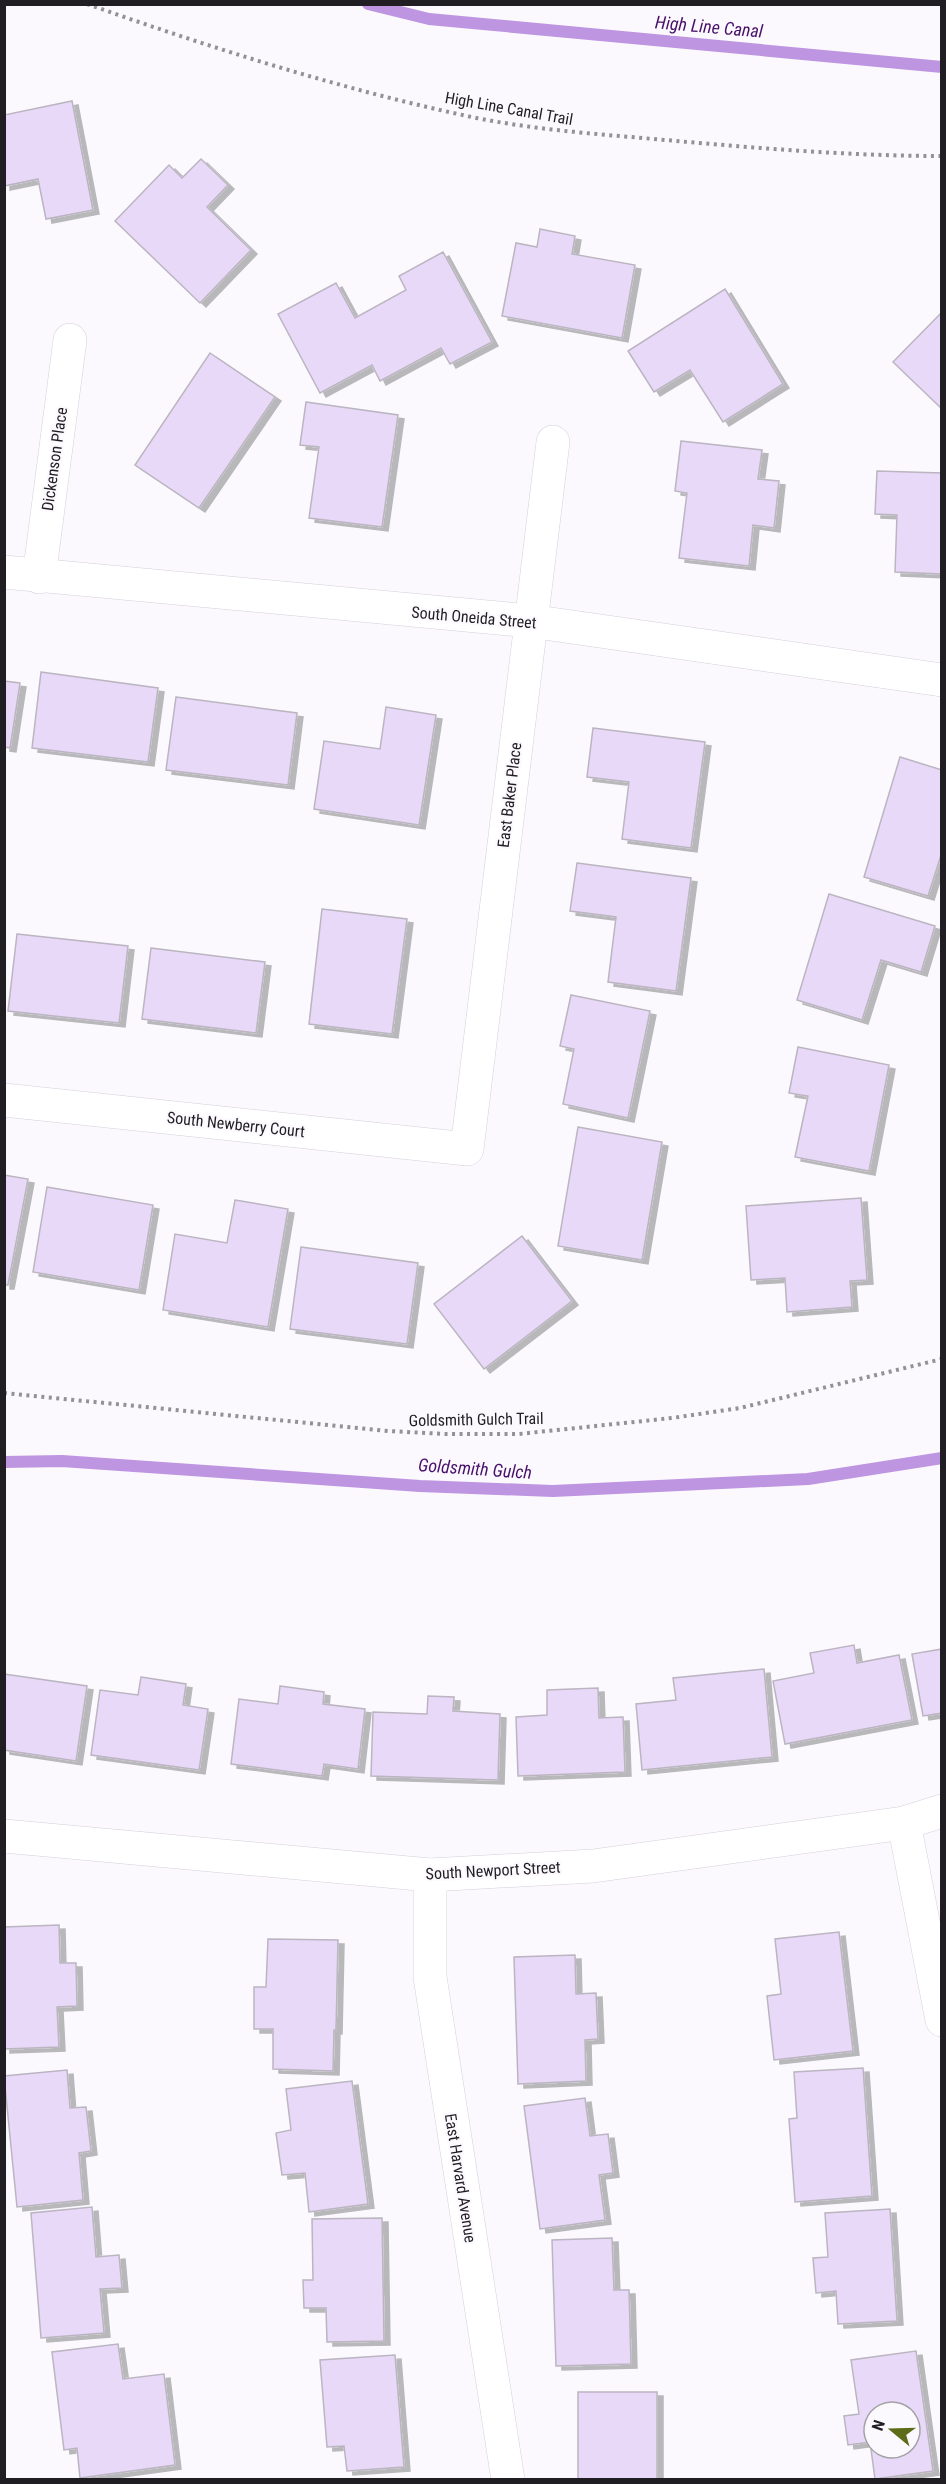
<svg xmlns="http://www.w3.org/2000/svg" width="946" height="2484" viewBox="0 0 946 2484" font-family="'Roboto Condensed',sans-serif">
<style>
.lines{fill:none;stroke-linecap:round;stroke-linejoin:round}
.stream{stroke:#be95e0;stroke-width:12}
.building{fill:#e9d9f8;stroke:#bbb5c1;stroke-width:1.5;fill-rule:evenodd;filter:url(#shadow)}
.street-casing{stroke:#d5cfdb;stroke-width:34}
.path{stroke:#939196;stroke-width:4;stroke-dasharray:3 4.5;stroke-linecap:butt}
.street{stroke:#fff;stroke-width:33}
.labels{text-anchor:middle;stroke-width:4.5;stroke-linejoin:round;paint-order:stroke}
.street-label{font-size:16px;fill:#211e23;stroke:#fbf9fe}
.water-label{font-size:18px;font-style:italic;fill:#48106a;stroke:#fbf9fe}
</style>
<defs>
<filter id="shadow"><feDropShadow dx="6" dy="4" stdDeviation="0" flood-color="#0004"/></filter>
</defs>
<rect width="100%" height="100%" fill="#fbf9fe"/>
<g class="lines">
<g class="stream">
<path d="M368 4 429 19 942 67"/>
<path d="M4 1462 62 1461 420 1486 553 1491 808 1479 942 1458"/>
</g>
</g>
<g class="building">
<path d="M72 101 93 210 46 219 38 179 4 186V115Z"/>
<path d="M201 159 228 185 207 207 251 250 200 303 115 221 169 165 182 178Z"/>
<path d="M540 229 575 236 572 254 635 265 622 338 502 316 516 243 537 247Z"/>
<path d="M443 252 492 342 450 364 441 348 380 381 372 365 320 393 278 314 336 283 355 318 406 290 399 276Z"/>
<path d="M725 289 783 384 723 422 690 370 654 392 628 351Z"/>
<path d="M942 312V409L893 362Z"/>
<path d="M210 353 275 397 199 508 135 465Z"/>
<path d="M306 402 398 415 382 527 309 518 319 447 300 445Z"/>
<path d="M681 441 762 450 758 479 779 481 774 528 753 525 749 566 679 558 687 493 675 491Z"/>
<path d="M877 471 942 473V574L895 572 897 515 875 514Z"/>
<path d="M41 672 158 688 148 762 32 748Z"/>
<path d="M4 681 20 683 10 748 4 747Z"/>
<path d="M176 697 297 713 288 785 166 770Z"/>
<path d="M386 707 436 715 419 825 314 809 324 741 380 749Z"/>
<path d="M593 728 705 742 691 848 622 839 629 782 587 777Z"/>
<path d="M900 757 942 770V852L928 896 864 877Z"/>
<path d="M577 863 691 878 676 991 608 982 616 917 570 911Z"/>
<path d="M829 894 935 926 921 972 881 960 862 1020 797 1000Z"/>
<path d="M322 909 407 919 392 1034 309 1024Z"/>
<path d="M17 934 128 946 119 1023 8 1011Z"/>
<path d="M151 948 265 962 256 1033 142 1019Z"/>
<path d="M571 995 650 1011 628 1118 563 1104 574 1049 560 1046Z"/>
<path d="M798 1047 889 1065 869 1171 795 1157 808 1096 789 1093Z"/>
<path d="M578 1127 662 1142 642 1260 558 1246Z"/>
<path d="M4 1175 28 1179 8 1285H4Z"/>
<path d="M47 1187 153 1205 139 1290 33 1272Z"/>
<path d="M861 1198 867 1280 850 1281 852 1307 787 1312 785 1278 751 1280 746 1206Z"/>
<path d="M235 1200 288 1209 268 1327 163 1310 175 1234 227 1243Z"/>
<path d="M522 1236 572 1301 484 1369 434 1304Z"/>
<path d="M301 1247 418 1263 407 1344 290 1329Z"/>
<path d="M854 1645 857 1663 899 1655 912 1720 785 1744 773 1681 814 1673 810 1653Z"/>
<path d="M942 1649V1713L923 1716 912 1654Z"/>
<path d="M764 1669 772 1757 642 1770 636 1704 676 1700 673 1678Z"/>
<path d="M4 1674 87 1686 76 1761 4 1750Z"/>
<path d="M141 1677 186 1684 183 1705 208 1709 199 1770 91 1755 100 1690 138 1695Z"/>
<path d="M280 1686 324 1692 323 1704 365 1709 358 1769 324 1764 322 1776 231 1764 239 1699 278 1704Z"/>
<path d="M598 1688 599 1718 623 1717 625 1772 518 1776 516 1717 547 1715V1690Z"/>
<path d="M428 1696 454 1697 453 1711 500 1714 498 1780 371 1776 373 1712 427 1714Z"/>
<path d="M59 1925 60 1963H76L77 2006 57 2007 59 2047 4 2049V1927Z"/>
<path d="M839 1932 853 2051 774 2060 767 1996 781 1994 775 1939Z"/>
<path d="M268 1939 338 1940 336 2030H334L333 2071 273 2069V2029H254V1987H266Z"/>
<path d="M575 1955 576 1994 596 1993 598 2039 585 2040 586 2081 518 2084 514 1957Z"/>
<path d="M863 2068 872 2196 795 2202 789 2119 797 2118 794 2072Z"/>
<path d="M67 2070 70 2108 86 2107 91 2151 79 2153 83 2200 17 2207 4 2076Z"/>
<path d="M352 2081 368 2204 309 2212 305 2173 282 2175 276 2133 291 2130 286 2089Z"/>
<path d="M585 2098 590 2136 608 2134 613 2173 599 2175 605 2220 540 2229 524 2106Z"/>
<path d="M92 2207 96 2257 119 2255 122 2288 100 2289 104 2333 41 2338 31 2213Z"/>
<path d="M890 2209 897 2321 838 2324 836 2291 816 2293 813 2258 828 2257 825 2213Z"/>
<path d="M382 2218 384 2341 327 2342 326 2308H304L303 2280H313L312 2219Z"/>
<path d="M612 2238 614 2290H629L631 2364 556 2366 552 2240Z"/>
<path d="M118 2344 123 2379 164 2374 175 2465 80 2478 77 2448 64 2450 52 2352Z"/>
<path d="M916 2351 933 2471 875 2479 870 2442 848 2445 844 2416 859 2414 851 2360ZM874 2412H910V2448H874Z"/>
<path d="M395 2355 404 2467 347 2471 344 2446 327 2447 320 2360Z"/>
<rect x="578" y="2392" width="79" height="88"/>
</g>
<g class="lines">
<defs>
<g id="street">
<path d="M4 572 530 621 942 680"/>
<path d="M39 577 70 340"/>
<path d="M4 1100 467 1149 553 442"/>
<path d="M904 1823 942 2020"/>
<path d="M4 1836 430 1875 593 1866 904 1823 942 1811"/>
<path d="M430 1875V1977L508 2480"/>
</g>
</defs>
<use href="#street" class="street-casing"/>
<g class="path">
<path d="M87 4C212 48 337 88 467 116 532 130 599 134 665 140 757 148 849 156 942 156"/>
<path d="M4 1393 388 1431 446 1434H519L672 1418 740 1408 942 1359"/>
</g>
<use href="#street" class="street"/>
</g>
<g class="labels">
<g class="street-label">
<text transform="translate(509 108) rotate(10)" y="6">High Line Canal Trail</text>
<text transform="translate(54 459) rotate(-82)" y="6">Dickenson Place</text>
<text transform="translate(474 617) rotate(5)" y="6">South Oneida Street</text>
<text transform="translate(509 795) rotate(-83)" y="6">East Baker Place</text>
<text transform="translate(236 1124) rotate(6)" y="6">South Newberry Court</text>
<text transform="translate(476 1419) rotate(-1)" y="6">Goldsmith Gulch Trail</text>
<text transform="translate(493 1870) rotate(-3)" y="6">South Newport Street</text>
<text transform="translate(461 2178) rotate(81)" y="6">East Harvard Avenue</text>
</g>
<g class="water-label">
<text transform="translate(709 27) rotate(5)" y="6">High Line Canal</text>
<text transform="translate(475 1469) rotate(4)" y="6">Goldsmith Gulch</text>
</g>
</g>
<rect width="946" height="2484" fill="none" stroke="#211e23" stroke-width="12"/>
<g transform="translate(892 2430) rotate(289)"><circle r="28" fill="#fbf9fe" stroke="#a4a1a6" stroke-width="1.5"/>
<path d="M0-4.5L10 22L0 15L-10 22Z" fill="#5c6c18"/>
<text y="-9" font-size="16" font-weight="bold" text-anchor="middle" fill="#211e23">N</text>
</g>
</svg>
